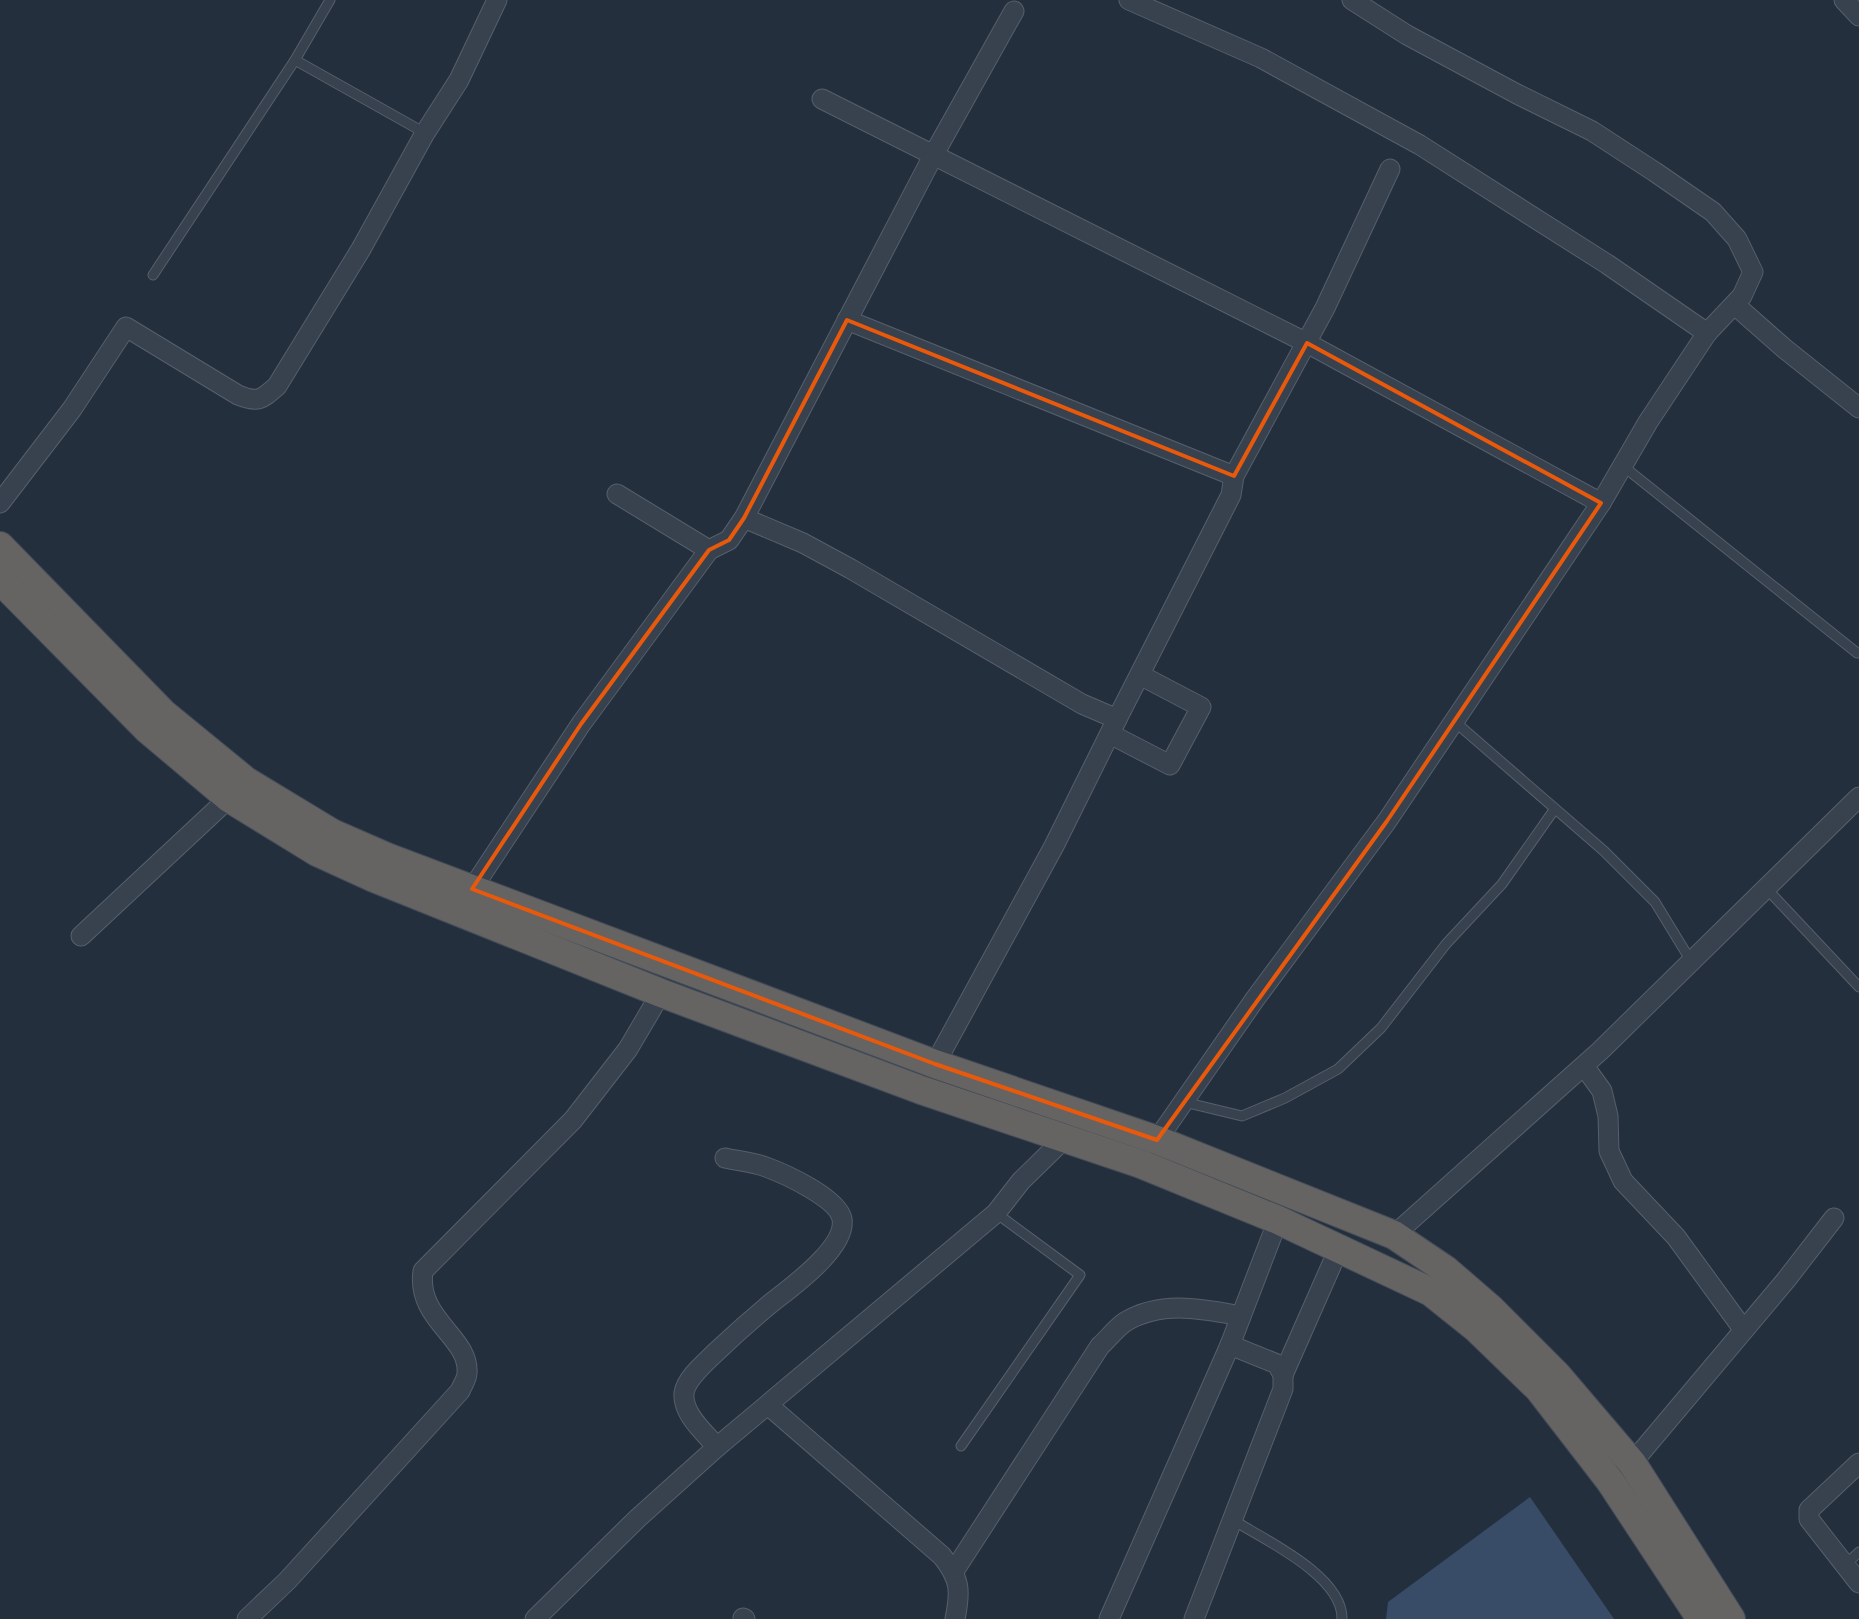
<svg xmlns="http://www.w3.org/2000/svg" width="1859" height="1619" viewBox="0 0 1859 1619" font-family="'Source Sans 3',sans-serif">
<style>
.water{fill:#394c67}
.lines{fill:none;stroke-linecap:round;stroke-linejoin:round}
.service-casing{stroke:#565f6c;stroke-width:11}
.minor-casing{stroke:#565f6c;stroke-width:21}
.trunk-casing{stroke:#434c59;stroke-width:30}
.service{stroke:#38414e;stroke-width:9}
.minor{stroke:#38414e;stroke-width:19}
.trunk{stroke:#656462;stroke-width:28}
.marked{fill:none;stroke:#e8590c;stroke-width:4;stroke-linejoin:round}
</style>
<rect width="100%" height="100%" fill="#242f3e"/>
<path class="water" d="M1530 1497 1614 1619H1386L1388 1602Z"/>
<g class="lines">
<defs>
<g id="service">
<path d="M295 60 425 133"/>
<path d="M153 275 295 60 330 0"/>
<path d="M1623 466 1857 653"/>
<path d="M1454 721 1604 851 1655 902 1691 961"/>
<path d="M1766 888 1859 987"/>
<path d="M1184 1102 1242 1116 1285 1098 1338 1069 1381 1028 1446 944 1502 884 1554 810"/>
<path d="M961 1446 1080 1275 996 1213"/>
<path d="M1233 1520C1265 1540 1343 1576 1342 1619"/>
<path d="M1845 1565 1859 1552"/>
</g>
<g id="minor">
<path d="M1129 0 1261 58 1420 145 1607 264 1707 333"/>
<path d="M1844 0 1859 16"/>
<path d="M822 99 1307 343 1601 503"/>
<path d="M1735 305 1785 349 1859 408"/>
<path d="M847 320 1234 476"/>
<path d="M617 494 709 550 729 540 744 518 934 154 1014 11"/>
<path d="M0 503 72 409 126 327 238 395C258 403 261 400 277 386L361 249 425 133 459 80 497 0"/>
<path d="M744 518 803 543 851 569 1082 704 1117 719 1054 846 935 1064"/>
<path d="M1117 719 1231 495 1234 476 1325 308 1390 169"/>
<path d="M1110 734 1170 765 1201 707 1140 675"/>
<path d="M472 889 581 724 709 550"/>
<path d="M81 936 229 798"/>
<path d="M1584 1066 1602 1091 1608 1116 1609 1151 1623 1181 1676 1237 1743 1329"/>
<path d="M1157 1140 1255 999 1387 821 1601 503 1648 422 1707 333 1742 296 1753 272 1737 239 1713 212 1655 172 1592 131 1517 94 1407 35 1352 0"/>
<path d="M1394 1235 1600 1051 1859 797"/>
<path d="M1283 1375 1339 1248"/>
<path d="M768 1405 942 1556C960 1579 961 1590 955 1619"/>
<path d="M717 1447C705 1433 682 1414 684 1393 686 1378 706 1362 716 1352 734 1335 752 1319 770 1304 790 1288 847 1248 842 1219 838 1198 785 1174 766 1167 753 1162 738 1161 725 1158"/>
<path d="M1859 1463 1809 1510V1519L1859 1583"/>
<path d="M1623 1471 1632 1463 1786 1280 1834 1218"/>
<path d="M954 1571 1100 1346C1108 1339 1116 1328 1125 1322 1162 1300 1202 1309 1241 1316"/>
<path d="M743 1618 745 1619"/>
<path d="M247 1619 287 1581 460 1391C462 1386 467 1379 467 1373 470 1337 416 1320 423 1271L573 1120 628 1049 661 993"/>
<path d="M535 1619 638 1518 717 1447 996 1213 1021 1181 1064 1139"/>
<path d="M1109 1619 1230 1345 1278 1220"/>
<path d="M1194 1619 1283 1389V1375L1277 1364 1230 1345"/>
</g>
<g id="trunk">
<path d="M0 546 163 713 246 781 332 833 387 857 935 1064 1157 1140 1394 1235 1446 1270 1490 1308 1557 1375 1632 1463 1731 1619"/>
<path d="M0 580 147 729 229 798 317 852 374 878 661 993 921 1090 1141 1164 1278 1220 1431 1292 1476 1328 1539 1389 1610 1481 1701 1619"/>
</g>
</defs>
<use href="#service" class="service-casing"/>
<use href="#minor" class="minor-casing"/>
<use href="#trunk" class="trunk-casing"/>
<use href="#service" class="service"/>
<use href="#minor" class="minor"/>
<use href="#trunk" class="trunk"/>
</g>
<path class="marked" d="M847 320 1234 476 1307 343 1601 503 1387 821 1157 1140 935 1064 472 889 581 724 709 550 729 540 744 518Z"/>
</svg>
